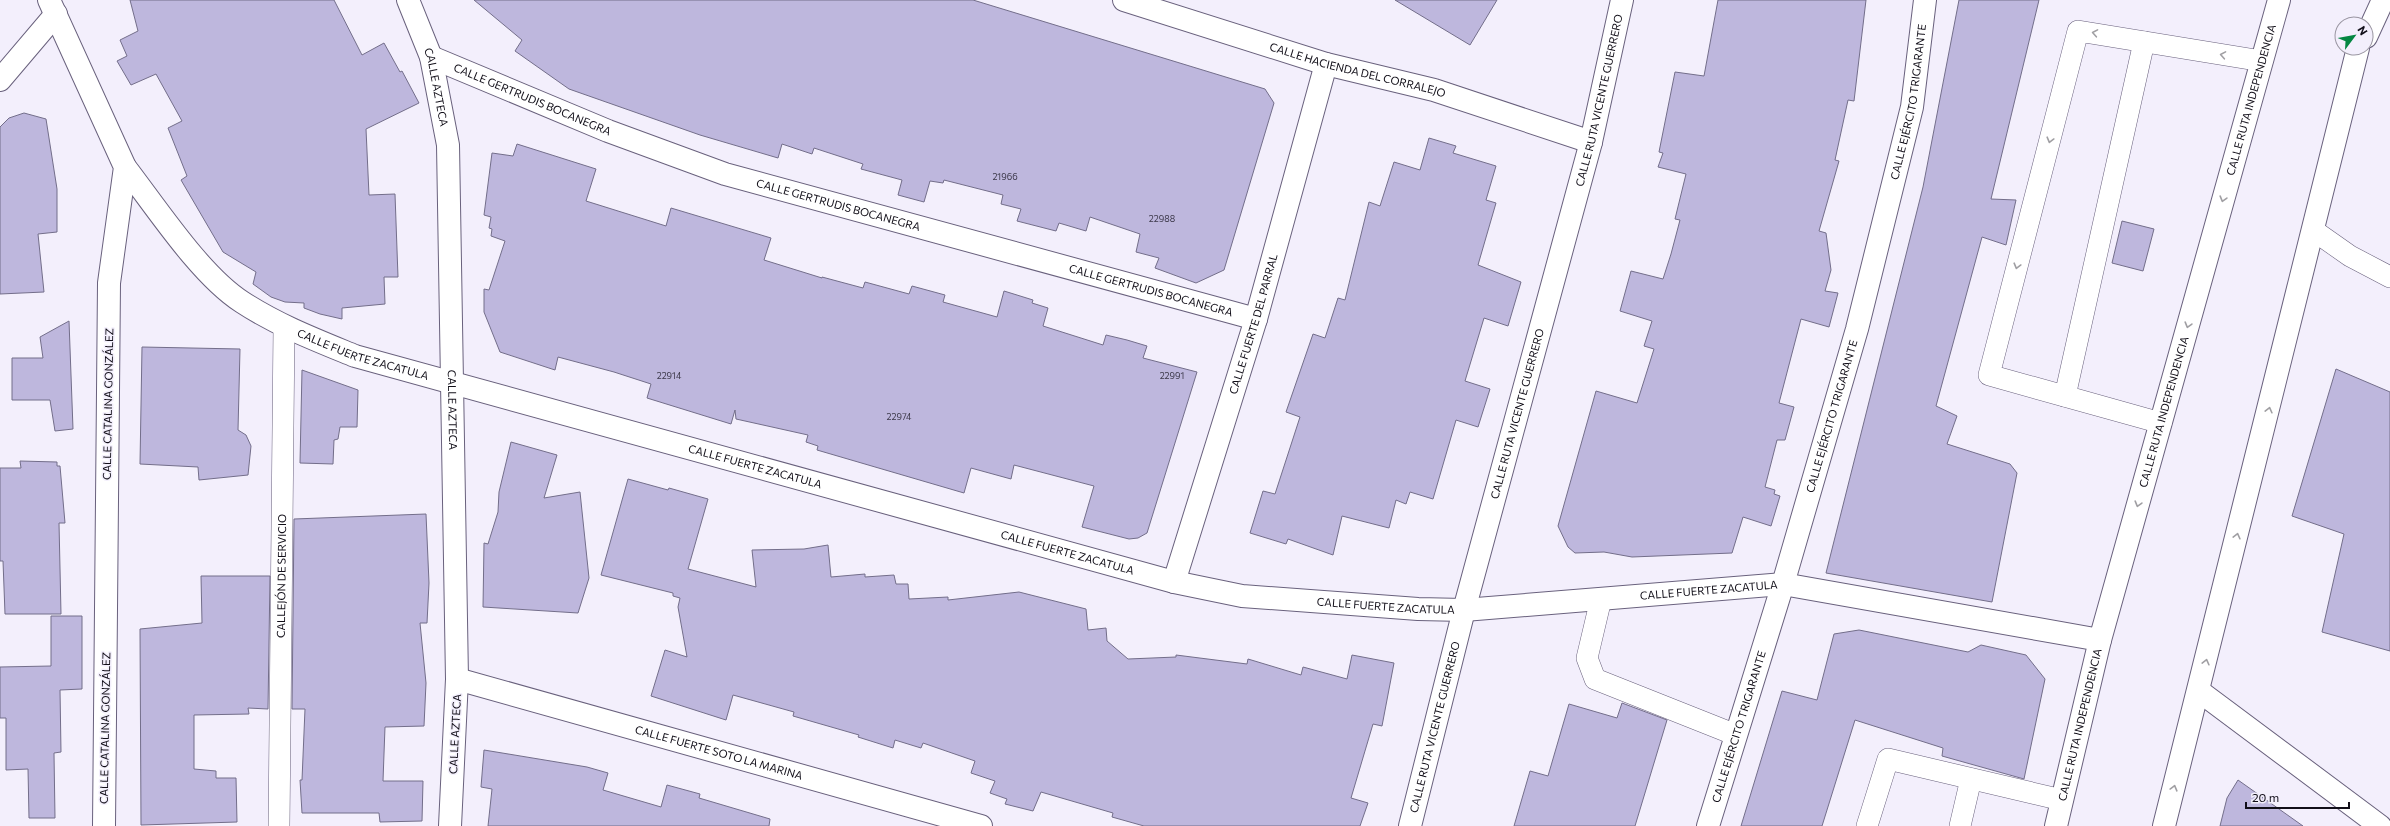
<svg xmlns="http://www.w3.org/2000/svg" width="2390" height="826" viewBox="0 0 2390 826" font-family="Commissioner,sans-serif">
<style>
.building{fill:#beb7dd;stroke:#736e8a}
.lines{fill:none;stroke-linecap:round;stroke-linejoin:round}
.lane-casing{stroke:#69617d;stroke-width:22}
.street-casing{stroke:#69617d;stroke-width:24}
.secondary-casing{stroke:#69617d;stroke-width:24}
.primary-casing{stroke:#69617d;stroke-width:24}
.lane{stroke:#fff;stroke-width:21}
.street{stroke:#fff;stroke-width:22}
.secondary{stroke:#fff;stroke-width:22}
.primary{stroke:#fff;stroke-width:22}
.oneway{stroke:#a09fa3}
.labels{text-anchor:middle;stroke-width:3;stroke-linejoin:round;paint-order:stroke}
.number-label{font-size:9px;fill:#3c3849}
.street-label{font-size:11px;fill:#110e18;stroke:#f3effc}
</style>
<rect width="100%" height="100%" fill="#f3effc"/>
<g class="building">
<path d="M130 0H334L362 55 384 43 400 72 402 71 419 103 366 129 369 195 395 194 398 277H384L385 304 342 308V319L320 314 304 308V303L285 302 271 297 253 284 256 272 223 252 181 180 187 176 168 128 182 121 156 74 131 85 117 61 127 56 120 40 138 31Z"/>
<path d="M474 0H973L1265 89 1274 103 1224 270 1196 283 1155 268 1159 258 1136 252 1140 234 1090 217 1086 231 1059 223 1056 231 1017 221 1021 209 1001 204 1003 195 944 180 943 183 930 181 924 202 898 195 902 180 861 169 863 164 814 148 812 154 782 144 778 158 700 135 569 89 515 51 522 40Z"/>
<path d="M1395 0H1497L1470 45Z"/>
<path d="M1718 0H1866L1854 101 1848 100 1835 160 1839 161 1819 231 1826 233 1831 270 1825 291 1838 293 1829 327 1801 319 1779 403 1794 407 1785 440H1777L1765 487 1775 490 1774 494 1780 496 1771 526 1743 517 1732 553 1632 557 1604 552 1575 553 1568 547 1558 526 1596 391 1637 403 1654 349 1644 346 1652 321 1620 311 1631 271 1663 279 1671 254 1680 220 1675 219 1686 174 1658 167 1663 153 1659 152 1675 72 1704 76Z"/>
<path d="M1959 0H2039L1991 199 2016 200 2006 245 1982 237 1936 406 1957 416 1947 444 2010 464 2017 473 1992 602 1826 573 1923 187Z"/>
<path d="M24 113 46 119 57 189V232L38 234 44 292 0 294V127L9 118Z"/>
<path d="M1429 138 1456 146 1453 153 1496 166 1486 200 1496 203 1478 265 1521 282 1508 326 1484 318 1465 381 1490 389 1478 427 1456 420 1433 499 1410 492 1406 504 1396 500 1389 528 1342 516 1333 555 1288 539 1286 544 1250 533 1263 491 1275 494 1300 417 1286 412 1313 334 1325 338 1338 298 1345 300 1369 202 1380 206 1394 162 1420 170Z"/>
<path d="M517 144 596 169 586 201 666 226 671 208 771 238 764 260 822 278V277L863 288 865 282 909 294 912 286 945 295 943 302 997 317 1004 291 1033 300 1032 303 1048 308 1043 326 1103 345 1106 335 1127 340 1147 346 1143 358 1197 372 1147 533 1138 538 1129 539 1082 527 1094 486 1014 465 1011 479 971 468 964 493 817 450 818 446 806 442 808 435 736 419 735 410 731 424 647 398 651 384 614 372 558 357 555 370 500 352 484 312V289L489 290 505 241 491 236 492 229 489 228 491 217 484 215 492 153 513 156Z"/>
<path d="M2122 221 2154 229 2143 271 2112 263Z"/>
<path d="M69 321 73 429 55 431 50 400H12V358H43L40 337Z"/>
<path d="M142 347 240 349 238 430 246 435 251 446 248 475 199 480 198 467 140 464Z"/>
<path d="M2336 369 2390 392V651L2322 632 2344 534 2292 516Z"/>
<path d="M302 370 358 390 357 427H340L338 439 334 440 333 464 300 463Z"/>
<path d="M511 442 557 455 544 498 580 492 589 578 578 613 483 607 484 543 488 544 498 512 499 492Z"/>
<path d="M20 461 57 462V466H60L65 523H59L61 614H5L3 561H0V468H21Z"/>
<path d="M628 479 668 490 669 488 708 499 688 569 756 587 752 550 804 549 828 545 831 577 865 574V577L894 575 896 584H908L909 599 948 597V600L1019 592 1086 609 1088 630 1106 628 1107 641 1128 659 1176 657V655L1247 664 1248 659 1301 675 1303 667 1347 679 1352 655 1394 663 1382 726 1373 724 1351 798 1368 803 1360 826H1144L1112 817 1113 813 1041 792 1033 811 1005 804 1007 799 990 793 995 781 971 773 975 761 923 743 921 748 895 740 893 748 858 737 859 735 793 716 794 712 733 695 726 720 651 696 665 650 687 657 678 607 680 598 673 596V593L601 575Z"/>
<path d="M426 514 429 583 427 623H420L426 683 424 726 385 727 383 781H423L422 821 380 822 379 813H302L300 780H302L305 709H292L294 519Z"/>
<path d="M201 576H270L268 709 248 708 249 714 194 715V769L216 771V778H236L237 822 141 825 140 629 202 623Z"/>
<path d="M51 616H82V689L60 690 61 752 54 753 55 818H29L28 769 6 770V718H0V667L51 666Z"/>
<path d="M1859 630 1968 652 1981 645 2026 655 2045 679 2024 779 1942 756 1943 748 1855 720 1822 826H1741L1782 691 1817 700 1834 634Z"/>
<path d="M1622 703 1667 720 1635 826H1514L1530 771 1548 776 1569 704 1617 718Z"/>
<path d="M484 750 587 767 608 773 603 790 661 807 667 785 700 794 699 798 770 819 769 826H488L492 789 481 787Z"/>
<path d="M2238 780 2303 826H2220L2227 798Z"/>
</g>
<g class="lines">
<defs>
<g id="lane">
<path d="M2313 230 2350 256 2390 277"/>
<path d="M2065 396 2144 42"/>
<path d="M2161 423 1989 375 2078 31 2262 61"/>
<path d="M1601 599 1587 658 1595 679 1736 735"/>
<path id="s1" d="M279 826 284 327"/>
<path d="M1867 826 1888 759 2062 800"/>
<path d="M1960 826 1971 779"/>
</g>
<g id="street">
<path d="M49 0 125 167 109 283 104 826"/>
<path id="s2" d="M1124 0 1326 64 1434 90 1591 142"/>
<path id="s3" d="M431 57 608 131 725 174 1256 319"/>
<path d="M0 80 56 14"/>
<path id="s4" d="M125 167C156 207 200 275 242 302 277 325 316 340 355 356L1174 582 1242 596 1418 609 1464 610 1783 584 2100 640"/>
<path id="s5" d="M1174 582 1256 319 1326 64"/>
<path id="s6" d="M457 679 981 826"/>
<path d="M2199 691 2380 826"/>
<path id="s7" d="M1708 826 1783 584 1857 329 1912 107 1925 0"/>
</g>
<g id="secondary">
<path id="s8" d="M408 0 431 57 448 145 457 679 450 826"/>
<path id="s9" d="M1410 826 1464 610 1591 142 1622 0"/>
</g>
<g id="primary">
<path d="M2366 37 2383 0"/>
<path id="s10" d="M2056 826 2100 640 2279 0"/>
<path d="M2164 826 2358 48"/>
</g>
</defs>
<use href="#lane" class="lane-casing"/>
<use href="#street" class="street-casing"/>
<use href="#secondary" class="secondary-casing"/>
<use href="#primary" class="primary-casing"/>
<use href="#lane" class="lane"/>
<use href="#street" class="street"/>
<use href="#secondary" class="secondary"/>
<use href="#primary" class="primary"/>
</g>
<defs><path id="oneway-chevron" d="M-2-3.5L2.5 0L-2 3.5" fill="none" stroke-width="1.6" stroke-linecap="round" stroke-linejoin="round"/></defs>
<g class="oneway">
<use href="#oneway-chevron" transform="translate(2095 33) rotate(-170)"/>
<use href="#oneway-chevron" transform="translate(2223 55) rotate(-170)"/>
<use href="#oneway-chevron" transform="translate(2050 140) rotate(105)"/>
<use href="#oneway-chevron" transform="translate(2223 199) rotate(106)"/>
<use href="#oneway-chevron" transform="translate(2017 266) rotate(105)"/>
<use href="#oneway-chevron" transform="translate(2188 325) rotate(106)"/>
<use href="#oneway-chevron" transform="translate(2269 410) rotate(-76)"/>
<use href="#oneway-chevron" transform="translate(2138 504) rotate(106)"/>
<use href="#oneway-chevron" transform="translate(2237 536) rotate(-76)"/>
<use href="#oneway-chevron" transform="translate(2206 662) rotate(-76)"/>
<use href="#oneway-chevron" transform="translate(2174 788) rotate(-75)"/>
</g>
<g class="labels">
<g class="number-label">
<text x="1005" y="180">21966</text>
<text x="1162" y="222">22988</text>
<text x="669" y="379">22914</text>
<text x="1172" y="379">22991</text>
<text x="899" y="420">22974</text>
</g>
<g class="street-label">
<text dy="4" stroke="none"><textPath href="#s2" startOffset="244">CALLE HACIENDA DEL CORRALEJO</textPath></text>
<text dy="4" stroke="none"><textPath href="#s8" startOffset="92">CALLE AZTECA</textPath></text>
<text dy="4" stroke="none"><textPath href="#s3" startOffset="110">CALLE GERTRUDIS BOCANEGRA</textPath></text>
<text dy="4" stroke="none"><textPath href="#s9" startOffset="750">CALLE RUTA VICENTE GUERRERO</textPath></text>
<text dy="4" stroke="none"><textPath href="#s10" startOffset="752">CALLE RUTA INDEPENDENCIA</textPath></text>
<text dy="4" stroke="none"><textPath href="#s7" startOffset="752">CALLE EJÉRCITO TRIGARANTE</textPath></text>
<text dy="4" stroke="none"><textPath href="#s3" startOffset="434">CALLE GERTRUDIS BOCANEGRA</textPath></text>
<text dy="4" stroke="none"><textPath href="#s3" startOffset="758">CALLE GERTRUDIS BOCANEGRA</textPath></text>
<text dy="4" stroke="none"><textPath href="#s5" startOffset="270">CALLE FUERTE DEL PARRAL</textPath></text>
<text dy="4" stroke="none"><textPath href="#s4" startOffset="312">CALLE FUERTE ZACATULA</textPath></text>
<text transform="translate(108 404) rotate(-89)" y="4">CALLE CATALINA GONZÁLEZ</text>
<text dy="4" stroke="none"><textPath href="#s8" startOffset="416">CALLE AZTECA</textPath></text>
<text dy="4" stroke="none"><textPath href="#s10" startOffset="428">CALLE RUTA INDEPENDENCIA</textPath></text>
<text dy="4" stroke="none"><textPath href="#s9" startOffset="426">CALLE RUTA VICENTE GUERRERO</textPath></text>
<text dy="4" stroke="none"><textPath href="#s7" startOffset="428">CALLE EJÉRCITO TRIGARANTE</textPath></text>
<text dy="4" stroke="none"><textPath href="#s4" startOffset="720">CALLE FUERTE ZACATULA</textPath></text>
<text dy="4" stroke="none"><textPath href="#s4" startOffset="1044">CALLE FUERTE ZACATULA</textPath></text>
<text dy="4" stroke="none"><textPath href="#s1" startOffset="250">CALLEJÓN DE SERVICIO</textPath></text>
<text dy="4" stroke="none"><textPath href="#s4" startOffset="1692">CALLE FUERTE ZACATULA</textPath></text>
<text dy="4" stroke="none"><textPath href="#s4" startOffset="1368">CALLE FUERTE ZACATULA</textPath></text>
<text dy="4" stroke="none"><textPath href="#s10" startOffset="104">CALLE RUTA INDEPENDENCIA</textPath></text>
<text dy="4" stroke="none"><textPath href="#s9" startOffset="102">CALLE RUTA VICENTE GUERRERO</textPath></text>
<text dy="4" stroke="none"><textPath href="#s7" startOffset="104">CALLE EJÉRCITO TRIGARANTE</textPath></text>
<text transform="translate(105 728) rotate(-89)" y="4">CALLE CATALINA GONZÁLEZ</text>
<text transform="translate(455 734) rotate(-87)" y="4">CALLE AZTECA</text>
<text dy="4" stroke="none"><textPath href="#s6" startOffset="272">CALLE FUERTE SOTO LA MARINA</textPath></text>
</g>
</g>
<g transform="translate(2354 36) rotate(58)"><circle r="19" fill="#f3effc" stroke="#9995a1"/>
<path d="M0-3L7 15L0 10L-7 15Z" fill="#048742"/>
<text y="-6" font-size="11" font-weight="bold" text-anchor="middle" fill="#110e18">N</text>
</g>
<path d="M2246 802v6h103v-6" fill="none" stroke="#110e18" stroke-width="2"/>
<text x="2252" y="802" font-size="12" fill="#110e18" stroke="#f3effc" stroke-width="3" paint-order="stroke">20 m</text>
</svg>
